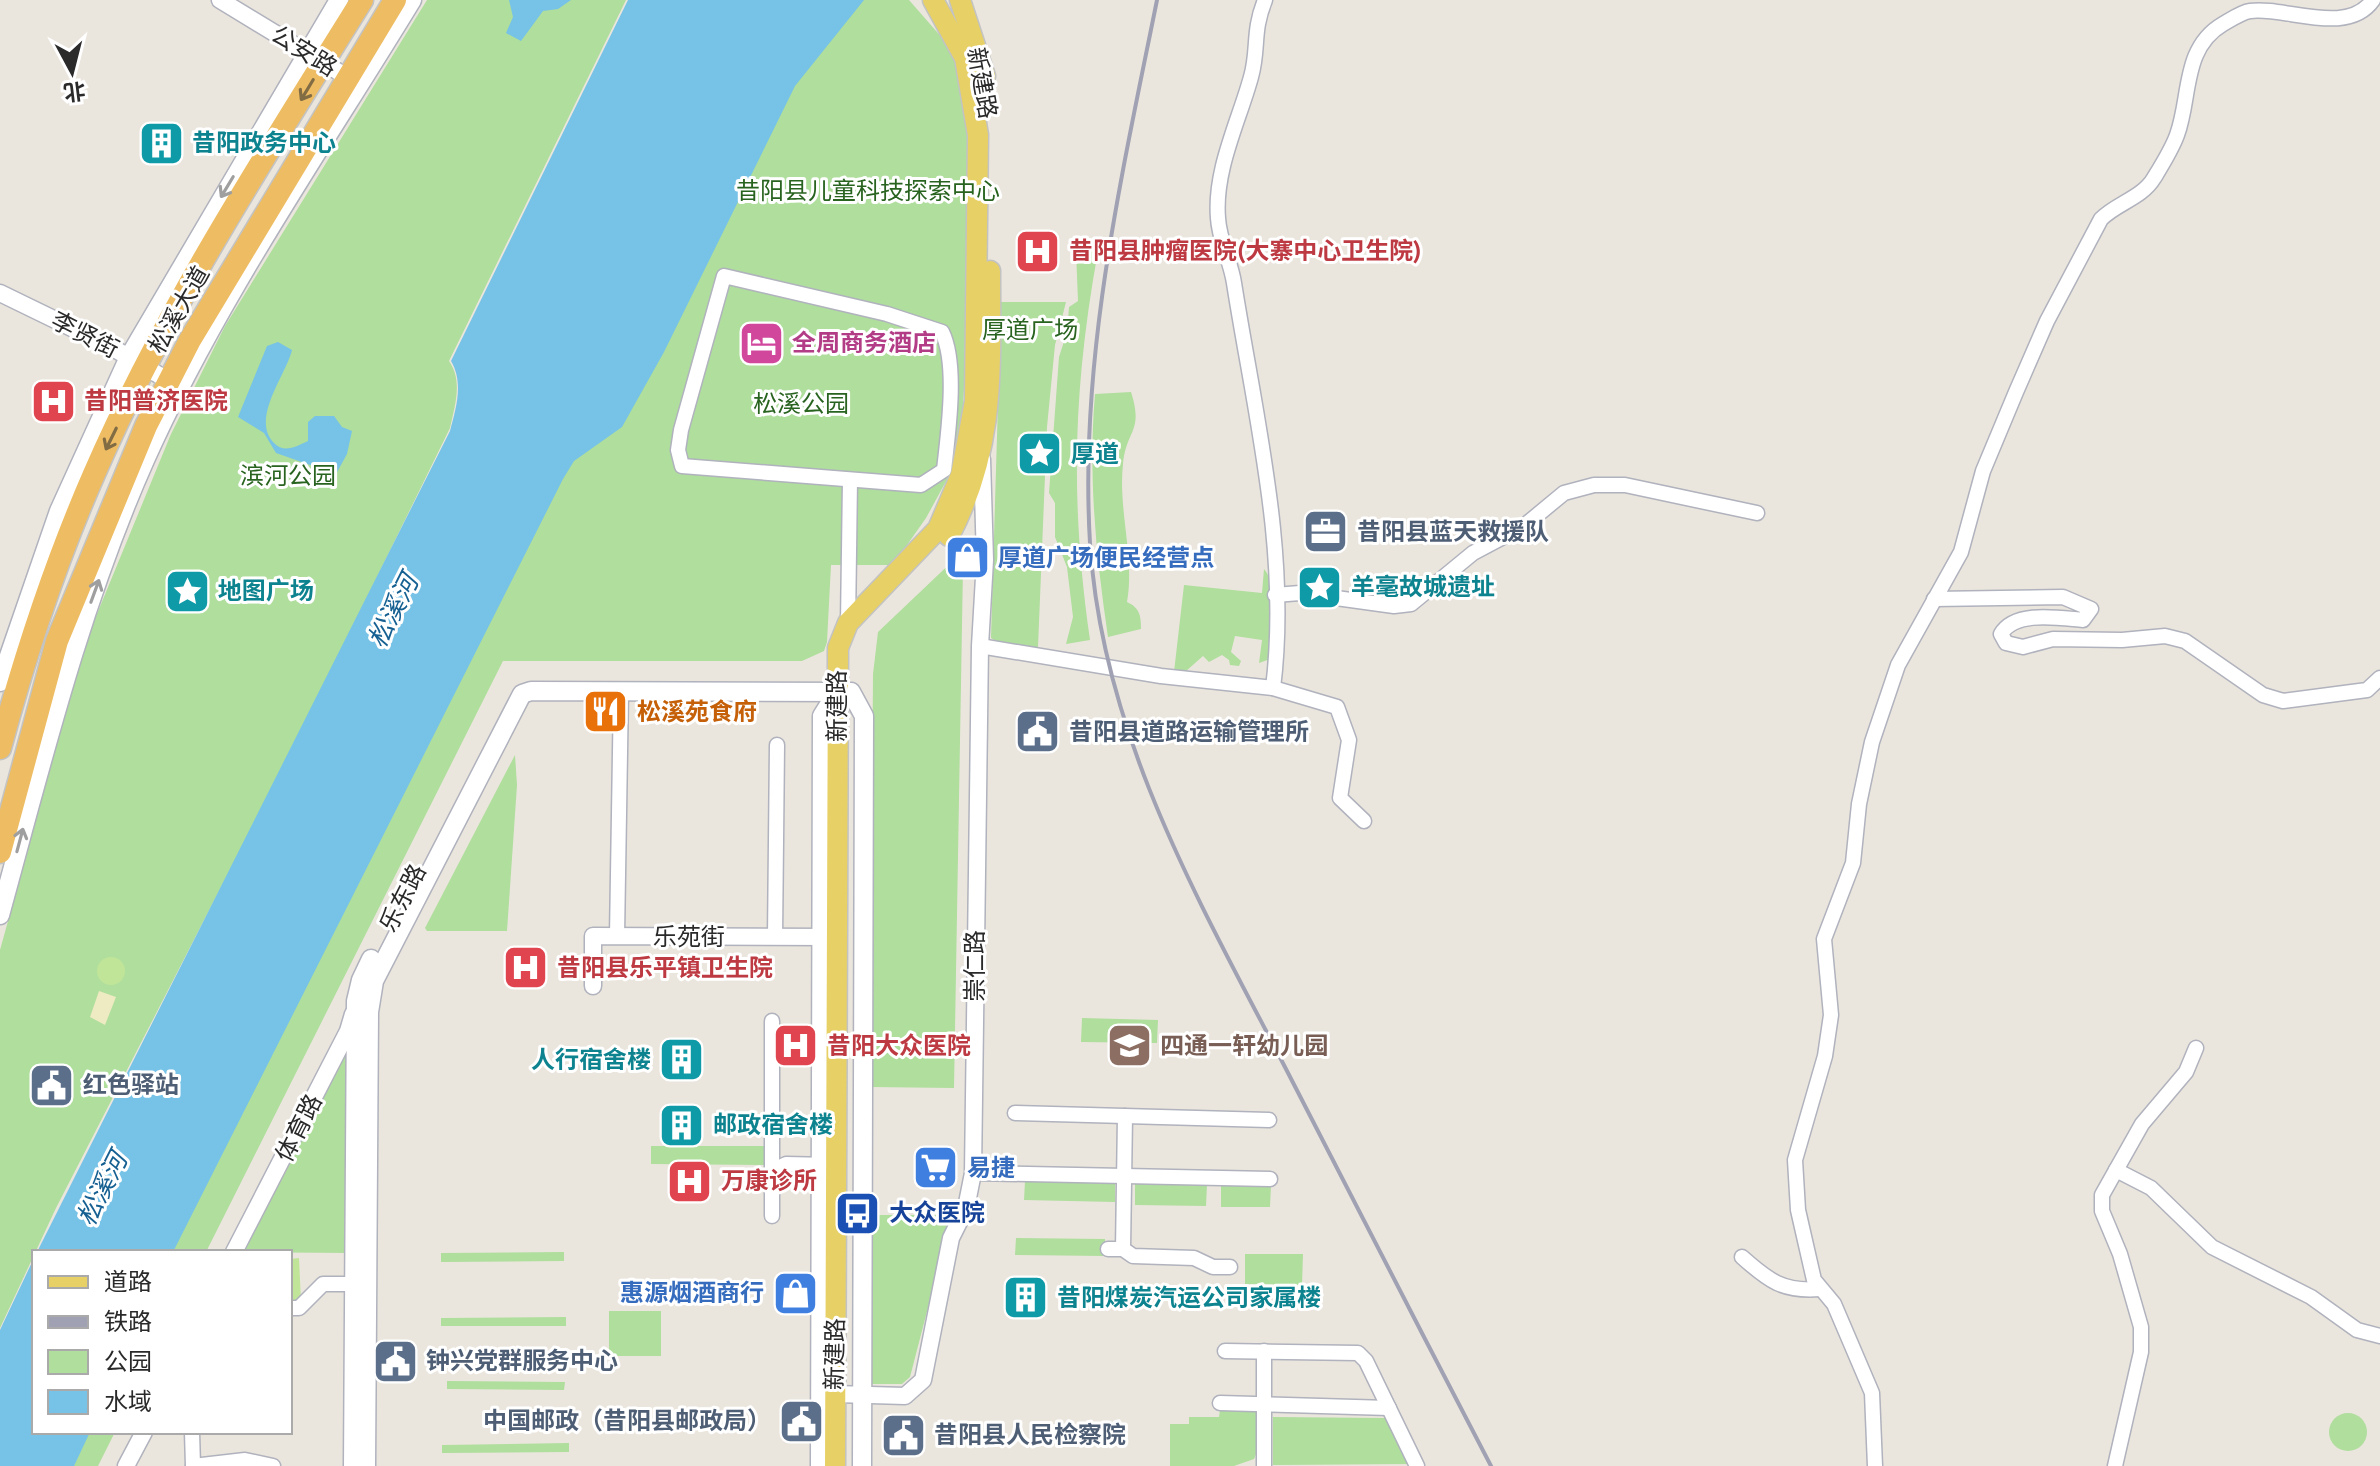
<svg xmlns="http://www.w3.org/2000/svg" width="2380" height="1466" viewBox="0 0 2380 1466" font-family="Ubuntu,'Noto Sans SC',sans-serif">
<style>
.green{fill:#afde9d}
.sand{fill:#eeeac2}
.pitch{fill:#c0e599}
.water{fill:#77c2e7}
.lines{fill:none;stroke-linecap:round;stroke-linejoin:round}
.minor-casing{stroke:#b0b2bd;stroke-width:17}
.tertiary-casing{stroke:#b0b2bd;stroke-width:19}
.secondary-casing{stroke:#b0b2bd;stroke-width:21}
.primary-casing{stroke:#c3c3c3;stroke-width:23}
.trunk-casing{stroke:#c3c3c3;stroke-width:25}
.minor{stroke:#fff;stroke-width:14}
.tertiary{stroke:#fff;stroke-width:16}
.secondary{stroke:#fff;stroke-width:18}
.primary{stroke:#e7d166;stroke-width:20}
.trunk{stroke:#eebd63;stroke-width:22}
.rail{stroke:#a0a2b3;stroke-width:4}
.oneway{stroke:#826c44}
.oneway2{stroke:#9f9f9f}
.labels{text-anchor:middle;stroke-width:6;stroke-linejoin:round;paint-order:stroke}
.street-label{font-size:24px;fill:#2a2a2a;stroke:#fff}
.culture-label{font-size:24px;font-weight:bold;fill:#0d838f;stroke:#fff;text-anchor:start}
.park-label{font-size:24px;fill:#28631f;stroke:#fff}
.health-label{font-size:24px;font-weight:bold;fill:#be3a42;stroke:#fff;text-anchor:start}
.hotel-label{font-size:24px;font-weight:bold;fill:#b23c85;stroke:#fff;text-anchor:start}
.service-label{font-size:24px;font-weight:bold;fill:#4e5e75;stroke:#fff;text-anchor:start}
.shop-label{font-size:24px;font-weight:bold;fill:#366cbe;stroke:#fff;text-anchor:start}
.food-label{font-size:24px;font-weight:bold;fill:#c56008;stroke:#fff;text-anchor:start}
.education-label{font-size:24px;font-weight:bold;fill:#785e54;stroke:#fff;text-anchor:start}
.transit-label{font-size:24px;font-weight:bold;fill:#164399;stroke:#fff;text-anchor:start}
.water-label{font-size:26px;font-style:italic;fill:#166092;stroke:#fff}
</style>
<rect width="100%" height="100%" fill="#ebe6dd"/>
<g class="green">
<path d="M427 0H626L449 361C463 381 455 405 450 428L309 716 56 1208 0 1328V950L85 643 171 434 225 326Z"/>
<path d="M853 0H909L951 48 966 82 973 224 963 406 950 474 926 518 893 565H831L827 642 824 651 802 661H503L206 1252H166L466 642 747 148Z"/>
<path d="M1076 251H1098C1073 389 1070 501 1090 640L1066 644 1073 617 1067 567 1055 537V503L1049 493 1059 357 1067 332 1069 307 1078 301Z"/>
<path d="M1001 302H1066L1055 345 1047 427 1038 647C1024 651 1002 646 991 638Z"/>
<path d="M1131 392C1144 432 1126 430 1123 464 1118 511 1135 557 1127 602 1140 608 1141 616 1141 629L1108 637C1096 556 1088 476 1095 394Z"/>
<path d="M958 556 963 567 954 1088 870 1087 873 674 878 632Z"/>
<path d="M1264 569C1278 583 1270 639 1270 659L1259 663 1262 640 1235 636 1231 652 1241 661 1239 666 1230 665 1229 660 1222 655 1209 662 1203 656 1185 672H1174L1184 585 1262 593Z"/>
<path d="M515 755 517 785 507 931H427L425 928Z"/>
<path d="M1082 1018 1158 1020 1157 1043 1081 1042Z"/>
<path d="M349 1035 350 1253 239 1252Z"/>
<path d="M651 1146H765V1165L651 1164Z"/>
<path d="M1025 1181 1115 1183V1202L1024 1200Z"/>
<path d="M1135 1183 1207 1184 1206 1206 1135 1205Z"/>
<path d="M1221 1184 1271 1185 1270 1207H1221Z"/>
<path d="M872 1215H952L910 1377 902 1384H871Z"/>
<path d="M1016 1238 1105 1239V1256L1015 1255Z"/>
<path d="M564 1252V1261L441 1262V1253Z"/>
<path d="M1245 1254H1303L1302 1285 1245 1284Z"/>
<rect x="609" y="1311" width="52" height="45"/>
<path d="M566 1317V1326H441V1318Z"/>
<path d="M447 1381 565 1382 564 1390 447 1389Z"/>
<path d="M1220 1410H1257L1258 1450 1254 1459 1234 1466H1170V1424H1189V1417H1219Z"/>
<circle cx="2348" cy="1432" r="19"/>
<path d="M1273 1417 1385 1418 1410 1464 1273 1465Z"/>
<path d="M82 1432H115L98 1466H66Z"/>
<path d="M569 1443V1452L442 1453V1445Z"/>
</g>
<path class="sand" d="M99 991 116 997 105 1025 90 1017Z"/>
<g class="pitch">
<circle cx="111" cy="971" r="14"/>
<path d="M299 1258 301 1301H290V1259Z"/>
</g>
<g class="water">
<path d="M509 0H571L558 9 543 11 521 41 506 33 513 17Z"/>
<path d="M628 0H864L795 86 664 352 622 427 574 461 563 479 173 1252H37L450 431C456 408 464 383 451 361Z"/>
<path d="M278 342 292 350C286 375 250 419 274 443 284 454 297 446 308 441V422L315 416H334L342 427 352 431 347 454 336 474 276 453 264 433 238 417 267 346Z"/>
<path d="M34 1258V1432H90L74 1466H0V1330Z"/>
</g>
<g class="lines">
<defs>
<g id="minor">
<path d="M1265 0C1252 32 1259 49 1251 77 1239 121 1214 170 1218 218 1219 240 1231 262 1234 283 1255 416 1290 553 1273 688"/>
<path d="M724 276 887 314 942 332C958 364 948 434 944 470L921 485 682 466 678 450 681 430Z"/>
<path d="M1275 595 1300 593 1394 606 1411 604 1473 553 1524 526 1564 493 1594 485H1625L1757 513"/>
<path d="M1934 599 2063 597 2091 609 2083 620C2059 618 2015 610 2001 634L2006 643 2023 647 2053 639 2122 640 2165 636 2185 641 2263 695 2283 701 2367 690 2380 678"/>
<path d="M848 623 850 480"/>
<path d="M980 646 1161 676 1273 688 1337 707 1349 740 1340 798 1364 821"/>
<path d="M617 936 621 691"/>
<path d="M775 937 777 745"/>
<path d="M1015 1113 1269 1120"/>
<path d="M2116 1170 2151 1188 2212 1247 2311 1297 2357 1330 2380 1336"/>
<path d="M772 1171 786 1164 830 1165"/>
<path d="M973 1173 1270 1179"/>
<path d="M772 1216V1021"/>
<path d="M1108 1249H1123L1133 1256 1194 1258 1213 1267H1230"/>
<path d="M1123 1249 1125 1116"/>
<path d="M1742 1257C1769 1281 1783 1292 1820 1289"/>
<path d="M290 1308H299L323 1284H354"/>
<path d="M1225 1351 1358 1353 1366 1361 1417 1466"/>
<path d="M1220 1403 1389 1408"/>
<path d="M192 1432 193 1466"/>
<path d="M193 1466 245 1460 273 1466"/>
<path d="M1264 1466V1351"/>
<path d="M1875 1466 1872 1393 1834 1304 1814 1280 1798 1210 1795 1160 1825 1056 1831 1015 1824 939 1853 863 1859 804 1872 742 1898 665 1961 552 1983 471 2016 392 2047 321 2101 219C2117 203 2142 198 2154 178 2162 165 2172 149 2177 135 2191 97 2182 48 2223 24 2230 20 2242 12 2250 11 2285 6 2347 37 2373 0"/>
<path d="M2115 1466 2141 1352V1327L2120 1254 2102 1211V1195L2142 1124 2186 1072 2196 1048"/>
</g>
<g id="tertiary">
<path d="M220 0 347 77"/>
<path d="M0 293 113 348 169 381"/>
<path d="M593 986V936L833 937"/>
<path d="M234 1252 348 1031 353 1014"/>
<path d="M835 1394 905 1396 923 1380 951 1238 966 1208 973 1173 980 646 985 560 982 459"/>
<path d="M126 1466 144 1432"/>
</g>
<g id="secondary">
<path d="M0 682 59 511 129 357 339 0"/>
<path d="M0 915C42 762 80 606 145 460 217 299 320 151 412 0"/>
<path d="M353 1466 356 1001 361 980 371 959"/>
<path d="M366 1466 369 1012 374 981 522 694 531 691 851 692 864 716 862 1466"/>
<path d="M820 1466 822 716 837 692"/>
</g>
<g id="primary">
<path d="M960 0 985 76"/>
<path d="M949 536C996 447 990 369 990 271"/>
<path d="M835 1466 838 648 848 623 938 529 961 475 975 401 978 135 965 58 933 0"/>
</g>
<g id="trunk">
<path d="M0 748C25 655 55 563 94 474 166 308 267 153 362 0"/>
<path d="M0 852 57 641 146 426 190 340 395 0"/>
</g>
</defs>
<use href="#minor" class="minor-casing"/>
<use href="#tertiary" class="tertiary-casing"/>
<use href="#secondary" class="secondary-casing"/>
<use href="#primary" class="primary-casing"/>
<use href="#trunk" class="trunk-casing"/>
<use href="#minor" class="minor"/>
<use href="#tertiary" class="tertiary"/>
<use href="#secondary" class="secondary"/>
<use href="#primary" class="primary"/>
<use href="#trunk" class="trunk"/>
<path class="rail" d="M1157 0C1121 179 1079 360 1090 543 1102 735 1200 903 1286 1069 1354 1201 1422 1334 1491 1466"/>
</g>
<defs><path id="oneway-shaft" d="M-6 0H5M1.5-3L5.5 0L1.5 3" fill="none" stroke-width="1.6" stroke-linecap="round" stroke-linejoin="round" transform="scale(2)"/></defs>
<g class="oneway">
<use href="#oneway-shaft" transform="translate(307 90) rotate(121)"/>
<use href="#oneway-shaft" transform="translate(111 439) rotate(116)"/>
</g>
<g class="oneway2">
<use href="#oneway-shaft" transform="translate(227 187) rotate(121)"/>
<use href="#oneway-shaft" transform="translate(95 591) rotate(-70)"/>
<use href="#oneway-shaft" transform="translate(20 840) rotate(-75)"/>
</g>
<defs>
<symbol id="building-square" viewBox="-11 -11 22 22"><rect x="-9" y="-9" width="18" height="18" rx="4" fill="#0f9aa8" stroke="#fff"/><path d="M-4-6H4V6H1V3H-1V6H-4ZM-2.5-4.3h1.7v1.8h-1.7ZM.8-4.3h1.7v1.8H.8ZM-2.5-1h1.7V.8h-1.7ZM.8-1h1.7V.8H.8Z" fill="#fff"/></symbol>
<symbol id="hospital-square" viewBox="-11 -11 22 22"><rect x="-9" y="-9" width="18" height="18" rx="4" fill="#e0444e" stroke="#fff"/><path d="M-5-5h3v3.5h4V-5h3V5h-3V1.5h-4V5h-3Z" fill="#fff"/></symbol>
<symbol id="hotel-square" viewBox="-11 -11 22 22"><rect x="-9" y="-9" width="18" height="18" rx="4" fill="#d1479c" stroke="#fff"/><path d="M-6-4.5h1.5V1H6V5H4.5V3h-9V5H-6ZM-4 0a1.8 1.8 0 1 1 3.6 0ZM.5 0V-2.5h3Q6-2.5 6 0Z" fill="#fff"/></symbol>
<symbol id="sight-square" viewBox="-11 -11 22 22"><rect x="-9" y="-9" width="18" height="18" rx="4" fill="#0f9aa8" stroke="#fff"/><path d="M0-6L1.8-2.2L6-1.7L2.9 1.2L3.7 5.4L0 3.3L-3.7 5.4L-2.9 1.2L-6-1.7L-1.8-2.2Z" fill="#fff"/></symbol>
<symbol id="office-square" viewBox="-11 -11 22 22"><rect x="-9" y="-9" width="18" height="18" rx="4" fill="#5c6f8a" stroke="#fff"/><path d="M-6-3h4V-5.5h4V-3h4V5H-6ZM-1-4.5V-3h2v-1.5ZM-6 0V1H6V0Z" fill="#fff"/></symbol>
<symbol id="shop-square" viewBox="-11 -11 22 22"><rect x="-9" y="-9" width="18" height="18" rx="4" fill="#3f7fe0" stroke="#fff"/><path d="M-5-2.5h2.3a2.7 3.5 0 0 1 5.4 0H5L5.5 6h-11ZM-1.5-2.5h3a1.5 2.3 0 0 0-3 0Z" fill="#fff"/></symbol>
<symbol id="restaurant-square" viewBox="-11 -11 22 22"><rect x="-9" y="-9" width="18" height="18" rx="4" fill="#e8710a" stroke="#fff"/><path d="M-5-6h1v4h1v-4h1v4h1v-4h1v5L-1.5 .5V6h-2V.5L-5-1ZM5-6V6H3V1.5H1.5Q1.5-4 5-6Z" fill="#fff"/></symbol>
<symbol id="civic-square" viewBox="-11 -11 22 22"><rect x="-9" y="-9" width="18" height="18" rx="4" fill="#5c6f8a" stroke="#fff"/><path d="M-.6-6.5H3V-4.5H.6V-3L4-1V1h2V6H-6V1h2V-1L-.6-3ZM-1.2 2.5V6h2.4V2.5Z" fill="#fff"/></symbol>
<symbol id="school-square" viewBox="-11 -11 22 22"><rect x="-9" y="-9" width="18" height="18" rx="4" fill="#8d6e63" stroke="#fff"/><path d="M0-5L7-2L0 1L-7-2ZM-4 1L0 2.5L4 1V4Q0 6-4 4Z" fill="#fff"/></symbol>
<symbol id="supermarket-square" viewBox="-11 -11 22 22"><rect x="-9" y="-9" width="18" height="18" rx="4" fill="#3f7fe0" stroke="#fff"/><path d="M-6-5.5h2.5l.6 2H6L4.5 2H-2.5L-4.4-4H-6ZM-1.5 3.2a1.3 1.3 0 1 0 .1 0ZM3 3.2a1.3 1.3 0 1 0 .1 0Z" fill="#fff"/></symbol>
<symbol id="bus-square" viewBox="-11 -11 22 22"><rect x="-9" y="-9" width="18" height="18" rx="4" fill="#1a4fb4" stroke="#fff"/><path d="M-5-6H5V4H4V6H2V4H-2V6H-4V4H-5ZM-3.5-4V0h7V-4ZM-3.5 1.2v1.5H-2V1.2ZM2 1.2v1.5H3.5V1.2Z" fill="#fff"/></symbol>
</defs>
<g fill-rule="evenodd">
<use href="#building-square" x="136" y="118" width="51" height="51"/>
<use href="#hospital-square" x="1012" y="226" width="51" height="51"/>
<use href="#hotel-square" x="736" y="318" width="51" height="51"/>
<use href="#hospital-square" x="28" y="376" width="51" height="51"/>
<use href="#sight-square" x="1014" y="428" width="51" height="51"/>
<use href="#office-square" x="1300" y="506" width="51" height="51"/>
<use href="#shop-square" x="942" y="532" width="51" height="51"/>
<use href="#sight-square" x="1294" y="562" width="51" height="51"/>
<use href="#sight-square" x="162" y="566" width="51" height="51"/>
<use href="#restaurant-square" x="580" y="686" width="51" height="51"/>
<use href="#civic-square" x="1012" y="706" width="51" height="51"/>
<use href="#hospital-square" x="500" y="942" width="51" height="51"/>
<use href="#hospital-square" x="770" y="1020" width="51" height="51"/>
<use href="#school-square" x="1104" y="1020" width="51" height="51"/>
<use href="#building-square" x="656" y="1034" width="51" height="51"/>
<use href="#civic-square" x="26" y="1060" width="51" height="51"/>
<use href="#building-square" x="656" y="1100" width="51" height="51"/>
<use href="#supermarket-square" x="910" y="1142" width="51" height="51"/>
<use href="#hospital-square" x="664" y="1156" width="51" height="51"/>
<use href="#bus-square" x="832" y="1188" width="51" height="51"/>
<use href="#shop-square" x="770" y="1268" width="51" height="51"/>
<use href="#building-square" x="1000" y="1272" width="51" height="51"/>
<use href="#civic-square" x="370" y="1336" width="51" height="51"/>
<use href="#civic-square" x="776" y="1396" width="51" height="51"/>
<use href="#civic-square" x="878" y="1410" width="51" height="51"/>
</g>
<g class="labels">
<g class="street-label">
<text transform="translate(304 51) rotate(32)" y="8">公安路</text>
<text transform="translate(982 83) rotate(80)" y="8">新建路</text>
<text transform="translate(179 310) rotate(-60)" y="8">松溪大道</text>
<text transform="translate(85 335) rotate(27)" y="8">李贤街</text>
<text transform="translate(837 706) rotate(-90)" y="8">新建路</text>
<text transform="translate(403 898) rotate(-63)" y="8">乐东路</text>
<text x="689" y="945">乐苑街</text>
<text transform="translate(975 966) rotate(-90)" y="8">崇仁路</text>
<text transform="translate(299 1128) rotate(-63)" y="8">体育路</text>
<text transform="translate(835 1354) rotate(-89)" y="8">新建路</text>
</g>
<g class="culture-label">
<text x="192" y="151">昔阳政务中心</text>
<text x="1071" y="462">厚道</text>
<text x="1351" y="595">羊毫故城遗址</text>
<text x="218" y="599">地图广场</text>
<text x="651" y="1068" text-anchor="end">人行宿舍楼</text>
<text x="713" y="1133">邮政宿舍楼</text>
<text x="1057" y="1306">昔阳煤炭汽运公司家属楼</text>
</g>
<g class="park-label">
<text x="868" y="199">昔阳县儿童科技探索中心</text>
<text x="1030" y="338">厚道广场</text>
<text x="801" y="412">松溪公园</text>
<text x="288" y="484">滨河公园</text>
</g>
<g class="health-label">
<text x="1069" y="259">昔阳县肿瘤医院(大寨中心卫生院)</text>
<text x="84" y="409">昔阳普济医院</text>
<text x="557" y="976">昔阳县乐平镇卫生院</text>
<text x="827" y="1054">昔阳大众医院</text>
<text x="721" y="1189">万康诊所</text>
</g>
<g class="hotel-label">
<text x="792" y="351">全周商务酒店</text>
</g>
<g class="service-label">
<text x="1357" y="540">昔阳县蓝天救援队</text>
<text x="1069" y="740">昔阳县道路运输管理所</text>
<text x="83" y="1093">红色驿站</text>
<text x="426" y="1369">钟兴党群服务中心</text>
<text x="771" y="1429" text-anchor="end">中国邮政（昔阳县邮政局）</text>
<text x="934" y="1443">昔阳县人民检察院</text>
</g>
<g class="shop-label">
<text x="998" y="566">厚道广场便民经营点</text>
<text x="967" y="1176">易捷</text>
<text x="764" y="1301" text-anchor="end">惠源烟酒商行</text>
</g>
<g class="food-label">
<text x="637" y="720">松溪苑食府</text>
</g>
<g class="education-label">
<text x="1160" y="1054">四通一轩幼儿园</text>
</g>
<g class="transit-label">
<text x="889" y="1221">大众医院</text>
</g>
<g class="water-label">
<text transform="translate(393 611) rotate(-63)" y="9">松溪河</text>
<text transform="translate(102 1189) rotate(-63)" y="9">松溪河</text>
</g>
</g>
<rect x="32" y="1250" width="260" height="184" fill="#ffffff" stroke="#aaaaaa" stroke-width="2"/>
<rect x="48" y="1276" width="40" height="12" fill="#e7d166" stroke="#aaaaaa" stroke-width="2"/>
<text x="104" y="1290" font-size="24" fill="#2a2a2a">道路</text>
<rect x="48" y="1316" width="40" height="12" fill="#a0a2b3" stroke="#aaaaaa" stroke-width="2"/>
<text x="104" y="1330" font-size="24" fill="#2a2a2a">铁路</text>
<rect x="48" y="1350" width="40" height="24" fill="#afde9d" stroke="#aaaaaa" stroke-width="2"/>
<text x="104" y="1370" font-size="24" fill="#2a2a2a">公园</text>
<rect x="48" y="1390" width="40" height="24" fill="#77c2e7" stroke="#aaaaaa" stroke-width="2"/>
<text x="104" y="1410" font-size="24" fill="#2a2a2a">水域</text>
<g transform="translate(72 72) rotate(173)" stroke="#ffffff" stroke-width="6" paint-order="stroke">
<path d="M0-6L14 30L0 20L-14 30Z" fill="#2a2a2a"/>
<text y="-12" font-size="22" font-weight="bold" text-anchor="middle" fill="#2a2a2a">北</text>
</g>
</svg>
